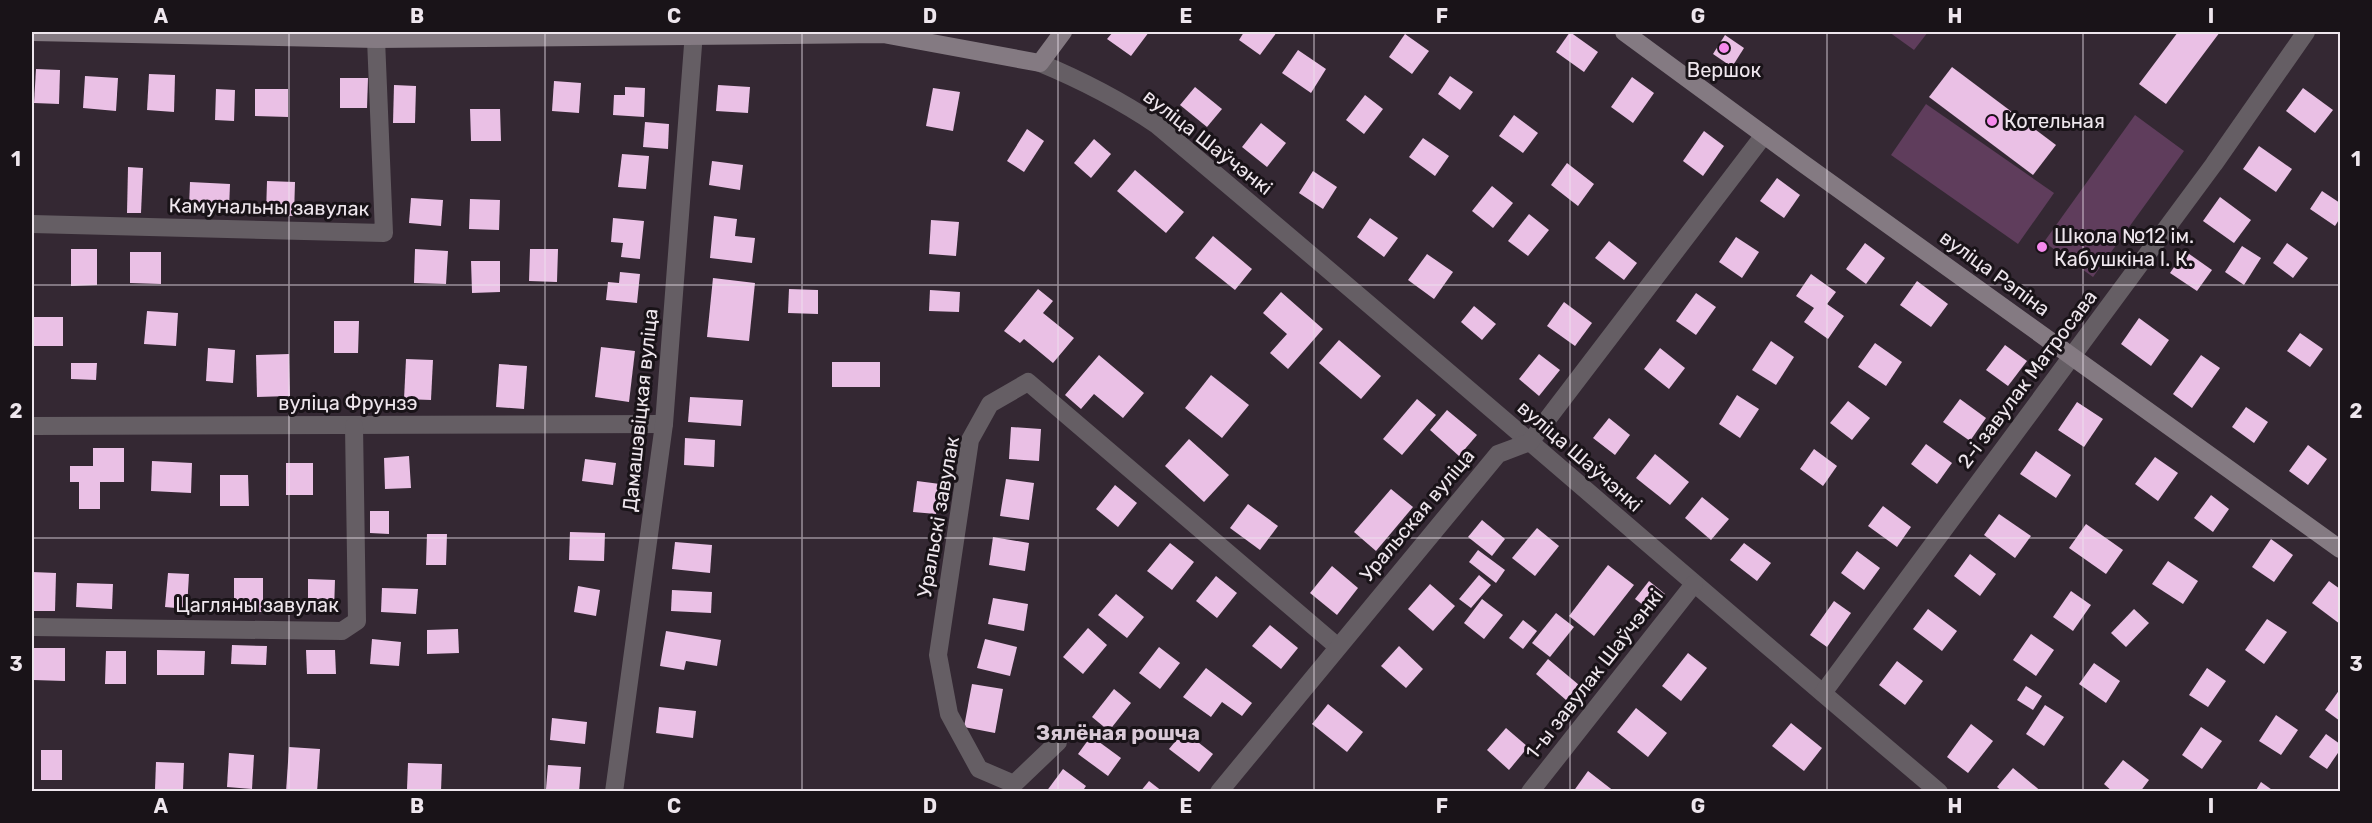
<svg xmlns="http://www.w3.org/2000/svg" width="2372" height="823" viewBox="0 0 2372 823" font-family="Rubik,sans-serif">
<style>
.green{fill:#5f3d5c}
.building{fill:#eac0e5}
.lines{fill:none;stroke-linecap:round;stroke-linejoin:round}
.street{stroke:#655e64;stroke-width:18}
.secondary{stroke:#847a82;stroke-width:18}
.grid{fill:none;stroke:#eee6ed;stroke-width:1.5;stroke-opacity:0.55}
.poi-dot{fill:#f689ed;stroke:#191318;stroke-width:2}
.labels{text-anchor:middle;stroke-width:6;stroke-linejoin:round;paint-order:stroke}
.poi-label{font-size:20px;fill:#eee6ed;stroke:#191318;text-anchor:start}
.street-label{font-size:20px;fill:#eee6ed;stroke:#191318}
.neighbourhood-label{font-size:21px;font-weight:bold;fill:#d9cad7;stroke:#191318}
.neatline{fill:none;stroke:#eee6ed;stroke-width:2}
.grid-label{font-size:20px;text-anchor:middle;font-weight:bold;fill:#eee6ed}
</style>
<rect width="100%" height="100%" fill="#342833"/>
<g class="green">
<path d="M1889 32H1928L1914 50Z"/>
<path d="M1926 104 2054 193 2018 244 1891 155Z"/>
<path d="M2135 115 2184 151 2093 277 2044 242Z"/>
</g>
<g class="building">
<path d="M1113 32H1149L1131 56 1107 39Z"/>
<path d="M1244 32H1277L1260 55 1239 40Z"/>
<path d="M1570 32 1598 52 1584 72 1556 52Z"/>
<path d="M2178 32H2220L2166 104 2139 84Z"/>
<path d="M1405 34 1429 51 1412 74 1389 57Z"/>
<path d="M1725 35 1744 48 1732 67 1713 54Z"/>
<path d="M1298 50 1326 69 1311 93 1282 73Z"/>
<path d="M1952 67 2056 145 2033 175 1929 97Z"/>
<path d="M36 69 60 70 59 104 34 103Z"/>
<path d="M149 74 175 75 174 112 147 110Z"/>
<path d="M85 76 118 78 116 111 83 108Z"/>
<path d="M1450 76 1473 92 1460 110 1438 94Z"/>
<path d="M1632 77 1654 93 1633 123 1611 107Z"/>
<path d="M340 78H368L367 108H340Z"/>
<path d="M554 81 581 83 579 113 552 111Z"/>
<path d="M394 85 416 86 415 123H393Z"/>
<path d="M718 85 750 87 748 113 716 111Z"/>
<path d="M625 87 645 88 644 117 613 115 614 95H625Z"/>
<path d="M1195 87 1222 109 1207 127 1180 105Z"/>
<path d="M933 88 960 92 953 131 926 126Z"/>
<path d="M2303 88 2333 110 2315 133 2286 111Z"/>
<path d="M216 89 235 90 234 121 215 120Z"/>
<path d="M255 89H288V117L255 116Z"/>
<path d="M1365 95 1383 109 1364 134 1346 120Z"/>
<path d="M470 109H500L501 141H471Z"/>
<path d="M1514 115 1538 133 1523 153 1499 136Z"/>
<path d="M645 122 669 124 668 149 643 147Z"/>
<path d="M1261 123 1286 143 1267 167 1242 147Z"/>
<path d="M1027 129 1044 141 1024 172 1007 161Z"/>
<path d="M1704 131 1724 146 1703 176 1683 161Z"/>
<path d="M1423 138 1449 156 1435 176 1409 157Z"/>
<path d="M1094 139 1111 154 1091 178 1074 163Z"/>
<path d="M2259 146 2292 169 2276 192 2243 169Z"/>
<path d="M622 154 649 156 646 189 618 187Z"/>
<path d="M712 161 743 165 740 190 709 185Z"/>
<path d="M1567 163 1594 184 1578 206 1551 185Z"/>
<path d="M128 167 143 168 141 213H127Z"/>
<path d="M1135 170 1184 212 1166 233 1117 191Z"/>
<path d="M1313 171 1337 187 1323 209 1299 193Z"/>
<path d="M1777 178 1800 195 1784 218 1760 201Z"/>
<path d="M267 181 295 182 294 216 266 215Z"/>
<path d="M190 182 230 184 229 209 189 207Z"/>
<path d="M1492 186 1513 203 1493 228 1472 211Z"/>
<path d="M2322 191 2340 203V218L2335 226 2310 209Z"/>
<path d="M2220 197 2251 220 2234 243 2203 221Z"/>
<path d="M411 198 443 200 441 226 409 223Z"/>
<path d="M470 199 500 200 499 230 469 229Z"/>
<path d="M1529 214 1549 230 1528 256 1508 241Z"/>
<path d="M714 216 737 219 735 236 755 238 752 263 710 258Z"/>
<path d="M613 218 644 221 640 259 621 257 623 243 611 242Z"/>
<path d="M1370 218 1398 238 1384 257 1357 237Z"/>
<path d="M931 220 959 222 956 256 929 254Z"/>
<path d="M1213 236 1252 269 1235 290 1195 258Z"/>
<path d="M1736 237 1759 252 1742 278 1719 262Z"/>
<path d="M1609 241 1637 263 1624 280 1595 258Z"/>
<path d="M1865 243 1885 258 1866 284 1846 269Z"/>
<path d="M2287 243 2308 258 2293 278 2273 263Z"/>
<path d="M2242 246 2261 258 2244 285 2225 272Z"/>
<path d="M71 249H97V285L71 286Z"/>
<path d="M415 249 448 251 446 284 414 283Z"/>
<path d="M530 249H558L557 282 529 281Z"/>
<path d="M2185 251 2212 270 2197 291 2170 273Z"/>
<path d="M130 252H161V284L130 283Z"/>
<path d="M1427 254 1453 272 1434 299 1408 280Z"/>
<path d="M471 261H500V292L472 293Z"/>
<path d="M620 272 640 274 637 303 606 300 608 282 619 283Z"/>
<path d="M1811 274 1836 292 1827 304 1844 316 1828 339 1804 322 1814 308 1796 296Z"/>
<path d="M713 278 755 283 749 341 707 337Z"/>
<path d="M1917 281 1948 304 1931 327 1900 305Z"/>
<path d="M789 289 818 290V314L788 313Z"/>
<path d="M1038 289 1053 301 1043 313 1074 338 1053 363 1024 339 1020 343 1004 331Z"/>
<path d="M930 290 960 292 959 312 929 311Z"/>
<path d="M1281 292 1323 329 1288 369 1270 353 1287 334 1263 313Z"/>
<path d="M1696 293 1716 307 1696 335 1676 321Z"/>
<path d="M1564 302 1592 323 1575 346 1547 326Z"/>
<path d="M1474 306 1496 324 1482 340 1461 322Z"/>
<path d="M147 311 178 313 176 346 144 344Z"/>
<rect x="32" y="317" width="31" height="29"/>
<path d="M2139 318 2169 340 2151 366 2121 344Z"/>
<path d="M334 321H359L358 353H334Z"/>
<path d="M2300 333 2323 349 2310 367 2287 351Z"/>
<path d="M1339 340 1381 376 1361 399 1319 363Z"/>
<path d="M1771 341 1794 357 1776 385 1752 370Z"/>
<path d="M1875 343 1902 362 1886 386 1858 367Z"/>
<path d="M2005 345 2027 361 2008 386 1986 370Z"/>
<path d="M601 347 635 351 629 402 595 397Z"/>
<path d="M208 348 235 350 233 383 206 381Z"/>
<path d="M1660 348 1685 368 1669 389 1644 369Z"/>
<path d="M289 354 290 396 257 397 256 355Z"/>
<path d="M1539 354 1560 370 1539 396 1519 379Z"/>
<path d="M1099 355 1144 393 1123 418 1094 394 1081 409 1065 395Z"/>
<path d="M2201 355 2220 368 2192 408 2173 394Z"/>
<path d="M406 359 433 360 431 400 404 399Z"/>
<rect x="832" y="362" width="48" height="25"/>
<path d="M71 363H97L96 380 71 379Z"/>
<path d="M499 364 527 366 524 409 496 407Z"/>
<path d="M1211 375 1249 405 1222 438 1185 408Z"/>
<path d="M1737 395 1759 409 1740 438 1719 424Z"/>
<path d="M690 397 743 400 741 426 688 422Z"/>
<path d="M1417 399 1436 415 1402 455 1383 439Z"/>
<path d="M1960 399 1986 418 1970 441 1943 422Z"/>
<path d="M1848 401 1870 418 1852 440 1830 423Z"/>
<path d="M2077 402 2103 419 2084 447 2058 430Z"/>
<path d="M2246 407 2268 422 2254 443 2232 427Z"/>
<path d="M1447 410 1477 435 1459 456 1430 430Z"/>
<path d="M1609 418 1630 435 1615 455 1593 438Z"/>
<path d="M1011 427 1041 429 1039 461 1009 459Z"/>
<path d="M685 438 715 440 714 467 684 465Z"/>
<path d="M1189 439 1229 475 1204 502 1165 466Z"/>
<path d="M1926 444 1952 463 1937 484 1911 464Z"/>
<path d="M2308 445 2327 459 2308 485 2289 471Z"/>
<path d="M93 448H124V482H100V509H79V482H70V466H93Z"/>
<path d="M1814 449 1837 466 1823 486 1800 469Z"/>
<path d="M2036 451 2071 475 2056 498 2020 474Z"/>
<path d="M1655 454 1689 482 1670 505 1636 478Z"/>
<path d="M409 456 411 488 385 489 384 458Z"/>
<path d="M2155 457 2178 473 2158 501 2135 484Z"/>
<path d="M585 459 616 463 613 485 582 481Z"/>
<path d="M152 461 192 463 191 493 151 491Z"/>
<rect x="286" y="463" width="27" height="32"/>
<path d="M220 475H248L249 506H220Z"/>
<path d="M1006 479 1034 483 1029 520 1000 516Z"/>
<path d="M917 481 940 484 936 514 913 512Z"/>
<path d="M1115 485 1137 503 1118 527 1096 509Z"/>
<path d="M1391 489 1413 507 1376 551 1354 532Z"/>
<path d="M2211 495 2229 509 2213 532 2194 518Z"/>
<path d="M1702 497 1729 519 1711 540 1685 518Z"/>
<path d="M1248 504 1278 526 1260 550 1230 528Z"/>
<path d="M1883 506 1911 527 1897 547 1868 526Z"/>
<path d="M370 511H389V534L370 533Z"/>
<path d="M1999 514 2031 536 2015 558 1984 535Z"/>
<path d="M1482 520 1505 539 1492 556 1468 537Z"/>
<path d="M2086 524 2123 550 2106 574 2069 548Z"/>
<path d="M1537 528 1559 546 1535 576 1512 558Z"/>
<path d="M570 532 605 533 604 561 569 560Z"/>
<path d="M427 534H447L446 565H426Z"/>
<path d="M993 537 1029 543 1025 571 989 565Z"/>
<path d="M2271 539 2293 555 2274 582 2252 567Z"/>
<path d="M675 542 712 545 710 573 672 569Z"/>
<path d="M1170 543 1194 562 1172 590 1147 571Z"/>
<path d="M1744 543 1771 563 1757 581 1730 560Z"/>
<path d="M1478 550 1505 570 1496 583 1469 562Z"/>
<path d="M1857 551 1880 568 1864 590 1841 573Z"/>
<path d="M1970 554 1996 574 1980 596 1954 576Z"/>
<path d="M2168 561 2198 581 2183 604 2152 584Z"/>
<path d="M1608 565 1634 585 1594 636 1569 616Z"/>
<path d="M1332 566 1358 588 1337 615 1310 593Z"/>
<path d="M32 572 56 573 55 611H32Z"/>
<path d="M168 573 189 574 187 609 165 607Z"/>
<path d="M1479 575 1491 585 1471 608 1459 599Z"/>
<path d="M1216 576 1237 593 1217 618 1196 601Z"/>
<rect x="234" y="578" width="29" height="34"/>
<path d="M308 579 335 580 334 611 308 610Z"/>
<path d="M1649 581 1665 594 1651 611 1635 599Z"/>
<path d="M2329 581 2340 589V624L2312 603Z"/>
<path d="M77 583 113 584 112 609 76 607Z"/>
<path d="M1430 584 1455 606 1433 631 1408 609Z"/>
<path d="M578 586 600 590 596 616 574 612Z"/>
<path d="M382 588 418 589 416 614 381 612Z"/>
<path d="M672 590 712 592 711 613 671 611Z"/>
<path d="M2071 591 2091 605 2073 631 2053 617Z"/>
<path d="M1116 594 1144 617 1127 638 1098 615Z"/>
<path d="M993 598 1028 604 1024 631 988 624Z"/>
<path d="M1482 599 1503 615 1484 639 1464 623Z"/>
<path d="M1834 601 1851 613 1827 647 1810 635Z"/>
<path d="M1928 609 1957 631 1942 651 1913 629Z"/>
<path d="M2134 609 2149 623 2126 647 2111 633Z"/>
<path d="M1556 613 1574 627 1550 657 1532 643Z"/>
<path d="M2267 619 2287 632 2264 664 2245 650Z"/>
<path d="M1523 620 1537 631 1523 649 1509 638Z"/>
<path d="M1270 625 1298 648 1281 669 1252 646Z"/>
<path d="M1088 628 1107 645 1083 674 1063 657Z"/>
<path d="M458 629 459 653 427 654V630Z"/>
<path d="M666 631 721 640 717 666 686 661 684 670 660 666Z"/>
<path d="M2031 634 2054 650 2036 676 2013 660Z"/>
<path d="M372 639 401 642 399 666 370 664Z"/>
<path d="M985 639 1017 647 1010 676 977 668Z"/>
<path d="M232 645 267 646 266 665 231 664Z"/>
<path d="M1399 646 1423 669 1406 688 1381 666Z"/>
<path d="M1159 647 1180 663 1160 689 1139 673Z"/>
<path d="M33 648H65V681L33 680Z"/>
<path d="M157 650 205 651 204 675H157Z"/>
<path d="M306 650H335L336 674H307Z"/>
<path d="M106 651H126V684H105Z"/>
<path d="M1688 653 1707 668 1681 701 1662 686Z"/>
<path d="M1548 659 1579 685 1566 700 1536 674Z"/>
<path d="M1897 661 1923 681 1905 705 1879 685Z"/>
<path d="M2094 663 2120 681 2106 703 2079 684Z"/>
<path d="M1206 668 1252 703 1242 716 1222 702 1211 717 1183 697Z"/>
<path d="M2207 668 2226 681 2208 707 2189 695Z"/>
<path d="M972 684 1003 689 995 733 964 727Z"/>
<path d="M2026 686 2042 696 2033 710 2017 700Z"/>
<path d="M1114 689 1131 703 1109 731 1092 717Z"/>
<path d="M2340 689V721L2325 710Z"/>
<path d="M1328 704 1363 732 1347 752 1312 724Z"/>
<path d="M2045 705 2064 717 2044 746 2026 734Z"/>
<path d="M659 707 696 711 693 738 656 733Z"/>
<path d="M1636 708 1667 733 1648 757 1617 732Z"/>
<path d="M2276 715 2298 730 2281 755 2259 741Z"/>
<path d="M552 718 587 722 585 744 550 740Z"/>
<path d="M1791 723 1822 748 1804 771 1772 746Z"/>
<path d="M1971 724 1993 741 1968 773 1947 757Z"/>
<path d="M2201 727 2222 741 2202 769 2182 755Z"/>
<path d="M1506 728 1528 747 1509 770 1487 750Z"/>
<path d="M1184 731 1213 754 1199 772 1169 749Z"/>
<path d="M2326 734 2340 744V750L2327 769 2309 757Z"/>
<path d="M1091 736 1121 758 1108 776 1078 754Z"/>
<path d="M289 747 320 749 317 792H286Z"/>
<rect x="41" y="750" width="21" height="30"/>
<path d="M229 753 254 755 252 789 227 787Z"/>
<path d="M2123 760 2149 780 2140 792H2113L2104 784Z"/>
<path d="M156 762 184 763 183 790 155 789Z"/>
<path d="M408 763 442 764 441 791 407 789Z"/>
<path d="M548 765 581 767 579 792 546 789Z"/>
<path d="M2013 768 2042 792H2003L1997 787Z"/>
<path d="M1063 769 1086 786 1082 792H1046Z"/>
<path d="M1588 771 1615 792H1573Z"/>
<path d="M1149 781 1163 792H1140Z"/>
<path d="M2261 782 2275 792H2255Z"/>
</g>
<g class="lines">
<g class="street">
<path d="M1040 63C1081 80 1120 100 1157 125 1420 345 1678 571 1939 792"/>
<path d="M32 224 384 233 376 39"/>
<path d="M32 426 664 424"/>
<path d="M32 627 342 631 357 621 354 426"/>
<path d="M1823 693 2214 164 2306 32"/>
<path d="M1058 742 1014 784 979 769 949 714 938 655 970 440 990 404 1028 382 1338 647"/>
<path d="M614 792 664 424 694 32"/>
<path d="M1219 792 1498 454 1530 442 1764 135"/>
<path d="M1530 792 1694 584"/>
</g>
<g class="secondary">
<path d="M32 32 376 39 883 34 1040 63 1063 32"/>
<path d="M1624 32 1801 162 2340 549"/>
</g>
</g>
<path class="grid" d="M289 32V792M545 32V792M802 32V792M1058 32V792M1314 32V792M1570 32V792M1827 32V792M2083 32V792M32 285H2340M32 538H2340"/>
<g class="poi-dot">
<circle cx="1724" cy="48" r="6"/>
<circle cx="1992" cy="121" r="6"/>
<circle cx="2042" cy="247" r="6"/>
</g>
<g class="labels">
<g class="poi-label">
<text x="1724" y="77" text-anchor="middle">Вершок</text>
<text x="2004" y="128">Котельная</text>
<text x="2054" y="243">Школа №12 ім.<tspan x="2054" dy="23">Кабушкіна І. К.</tspan></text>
</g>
<g class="street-label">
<text transform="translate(1208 142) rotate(38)" y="7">вуліца Шаўчэнкі</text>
<text transform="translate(269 207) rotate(1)" y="7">Камунальны завулак</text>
<text transform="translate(1995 273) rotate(36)" y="7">вуліца Рэпіна</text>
<text transform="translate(2027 379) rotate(-53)" y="7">2-і завулак Матросава</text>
<text x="348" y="410">вуліца Фрунзэ</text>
<text transform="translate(640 410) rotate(-84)" y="7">Дамашэвіцкая вуліца</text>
<text transform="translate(1580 456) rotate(41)" y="7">вуліца Шаўчэнкі</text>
<text transform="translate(1417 515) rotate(-50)" y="7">Уральская вуліца</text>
<text transform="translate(938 517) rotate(-80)" y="7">Уральскі завулак</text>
<text x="257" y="612">Цагляны завулак</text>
<text transform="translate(1594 674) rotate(-52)" y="7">1-ы завулак Шаўчэнкі</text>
</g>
<g class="neighbourhood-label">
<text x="1118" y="740">Зялёная рошча</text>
</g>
</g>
<rect width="2372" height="823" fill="none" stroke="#191318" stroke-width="66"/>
<rect x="33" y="33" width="2306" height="757" class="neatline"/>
<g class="grid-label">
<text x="161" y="23">A</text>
<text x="417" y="23">B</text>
<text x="674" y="23">C</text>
<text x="930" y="23">D</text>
<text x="1186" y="23">E</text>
<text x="1442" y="23">F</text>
<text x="1698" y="23">G</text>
<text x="1955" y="23">H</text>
<text x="2211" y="23">I</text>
<text x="16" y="166">1</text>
<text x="2356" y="166">1</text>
<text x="16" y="418">2</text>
<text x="2356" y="418">2</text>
<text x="16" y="671">3</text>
<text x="2356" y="671">3</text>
<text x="161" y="813">A</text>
<text x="417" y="813">B</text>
<text x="674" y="813">C</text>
<text x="930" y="813">D</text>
<text x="1186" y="813">E</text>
<text x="1442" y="813">F</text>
<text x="1698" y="813">G</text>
<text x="1955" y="813">H</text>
<text x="2211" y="813">I</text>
</g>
</svg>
